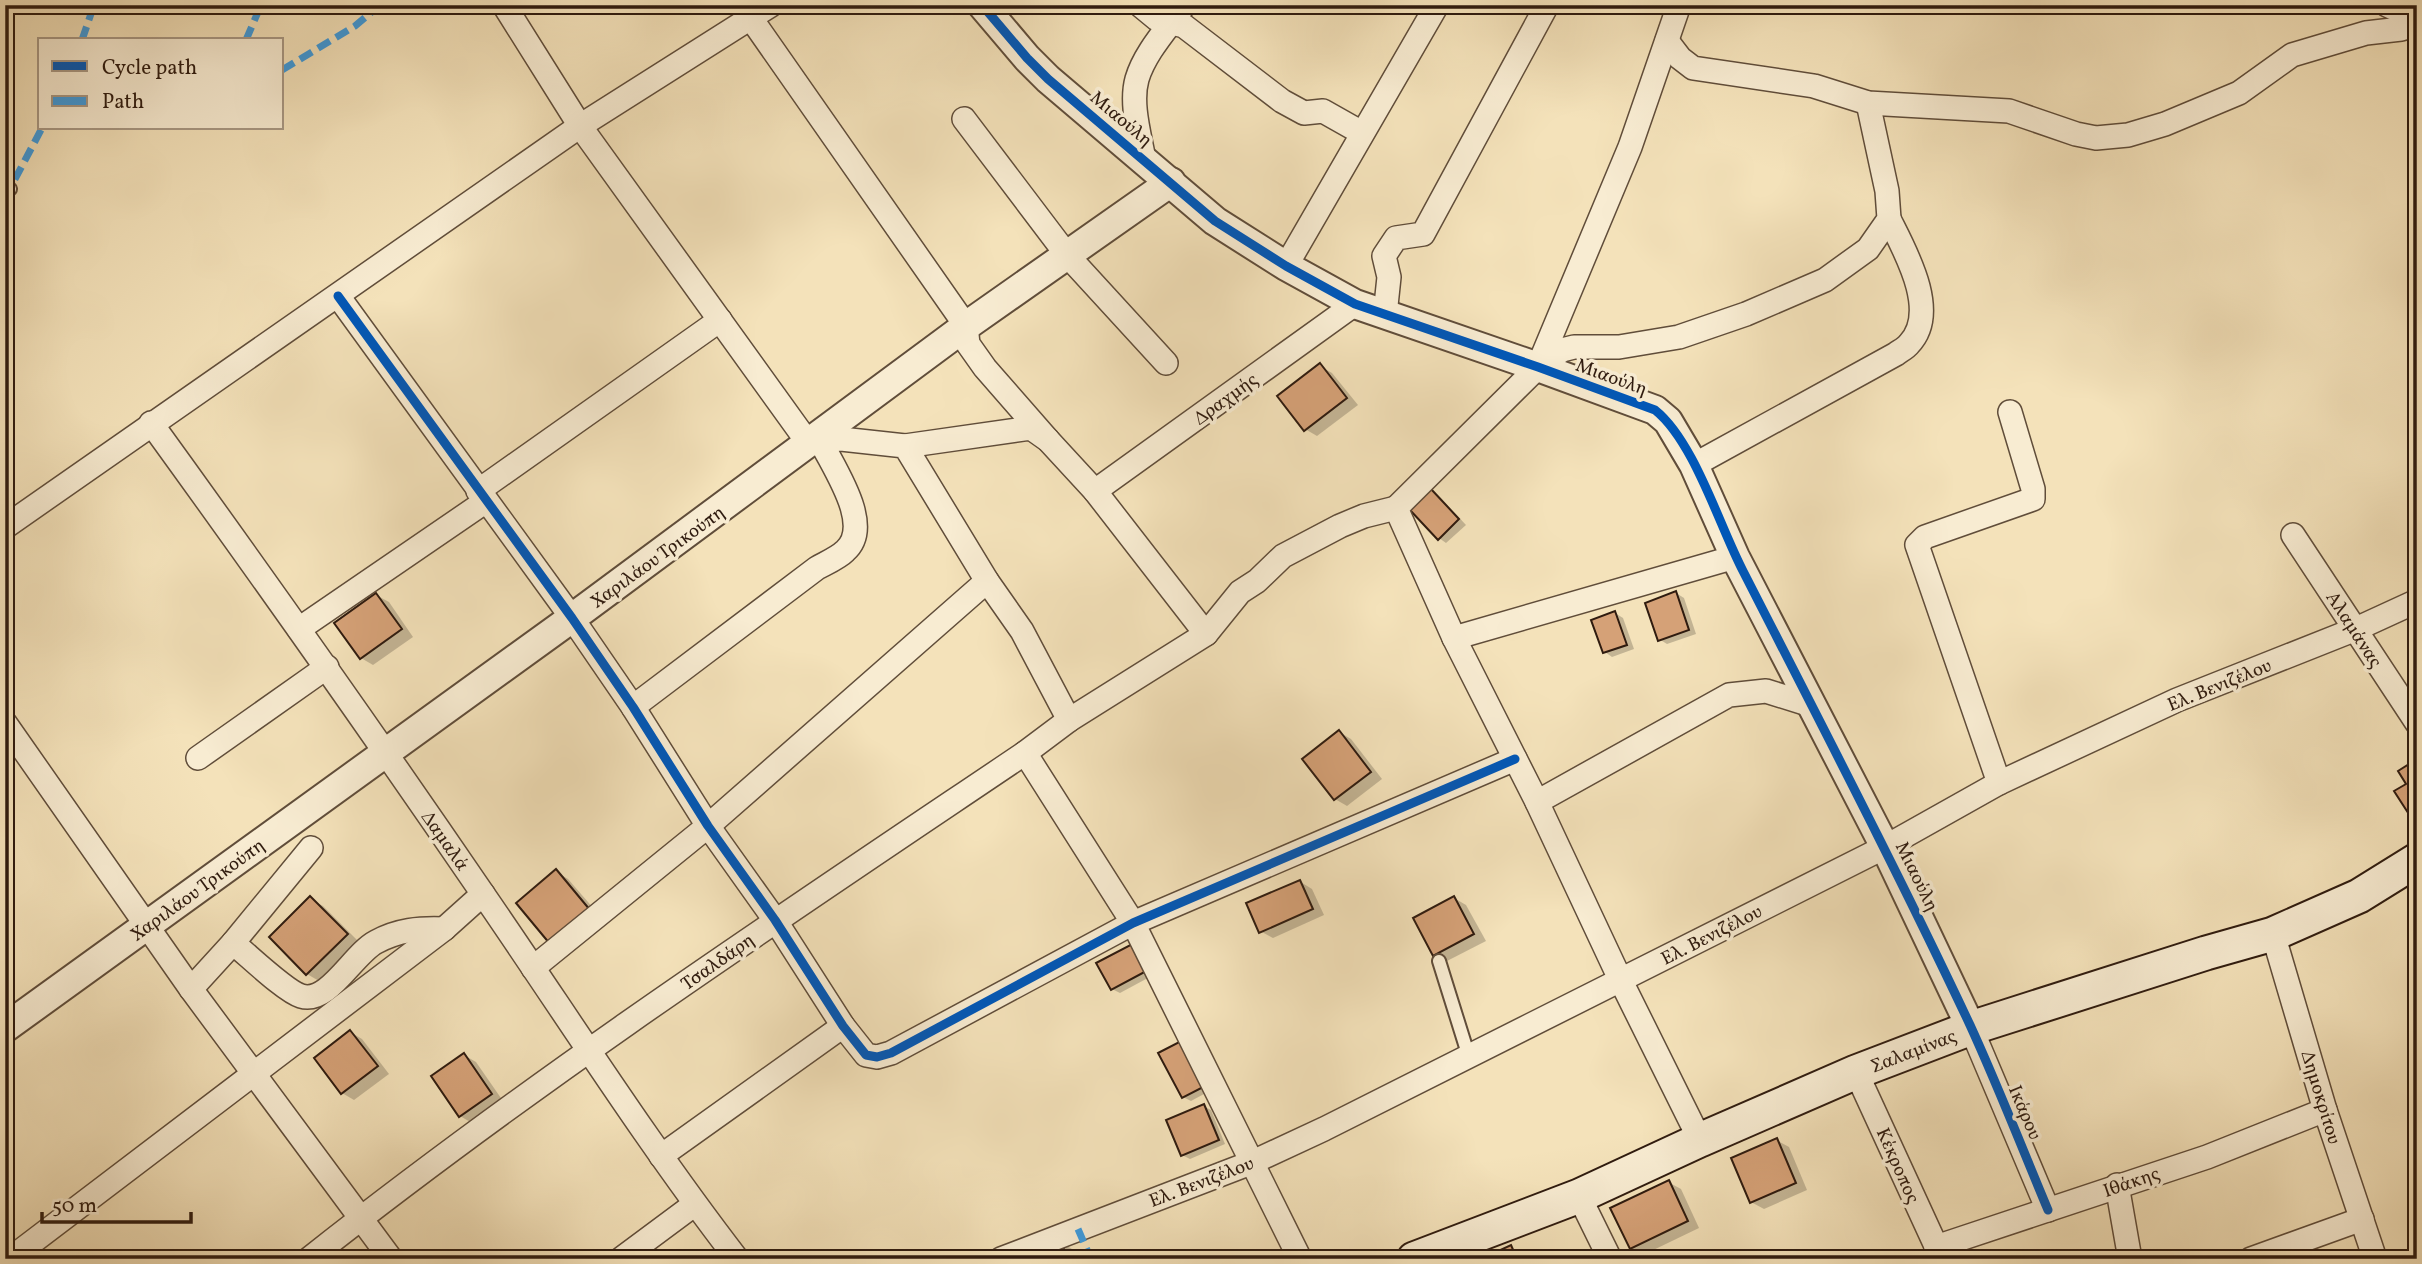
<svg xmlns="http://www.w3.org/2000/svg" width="2422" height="1264" viewBox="0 0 2422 1264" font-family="Vollkorn,serif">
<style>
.shadow{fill:#0003}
.building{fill:#d5a177;stroke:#2f1b0f;stroke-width:2}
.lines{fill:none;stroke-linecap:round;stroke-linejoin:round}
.service-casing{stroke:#604d3a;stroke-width:16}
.minor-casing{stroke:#604d3a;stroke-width:26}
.tertiary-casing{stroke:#604d3a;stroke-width:32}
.secondary-casing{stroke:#2f1b0f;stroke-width:37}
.service{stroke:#f8ecd2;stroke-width:12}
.minor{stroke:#f8ecd2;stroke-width:23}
.tertiary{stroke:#f8ecd2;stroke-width:28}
.secondary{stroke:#f8ecd2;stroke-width:33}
.quiet{stroke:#3d9bde;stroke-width:7;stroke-dasharray:14 7;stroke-linecap:butt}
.cycleway-casing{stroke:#f8ecd2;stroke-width:13}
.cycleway{stroke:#0057b8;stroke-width:9}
.labels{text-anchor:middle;stroke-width:7;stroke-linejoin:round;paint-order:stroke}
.street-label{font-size:19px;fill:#2f1b0f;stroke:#f8ecd2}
</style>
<rect width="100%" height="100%" fill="#f4e2ba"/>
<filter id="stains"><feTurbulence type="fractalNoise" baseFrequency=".00286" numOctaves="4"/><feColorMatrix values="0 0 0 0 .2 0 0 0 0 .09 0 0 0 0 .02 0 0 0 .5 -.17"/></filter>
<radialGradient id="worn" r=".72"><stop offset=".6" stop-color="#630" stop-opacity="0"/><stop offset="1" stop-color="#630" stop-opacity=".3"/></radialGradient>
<g class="shadow">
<path d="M1320 366 1332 373 1358 405 1317 436 1305 429Z"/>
<path d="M1431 491 1439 496 1466 525 1446 543 1439 538Z"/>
<path d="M1676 593 1684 598 1696 634 1667 644 1659 639Z"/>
<path d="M376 595 389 602 413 637 373 665 361 658Z"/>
<path d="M1615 613 1623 618 1634 649 1612 657 1605 652Z"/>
<path d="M1339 732 1351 739 1382 779 1347 806 1335 799Z"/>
<path d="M556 872 568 879 601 917 563 949Z"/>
<path d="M1299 881 1312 889 1324 915 1273 938 1260 931Z"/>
<path d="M1454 898 1466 905 1486 941 1447 961 1435 954Z"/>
<path d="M310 899 323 906 359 942 319 981 307 974 272 937Z"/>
<path d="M1099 964 1159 972 1120 993 1112 989Z"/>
<path d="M350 1032 362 1039 389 1074 354 1100 342 1093Z"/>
<path d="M1161 1054 1217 1087 1191 1101 1183 1097Z"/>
<path d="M464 1055 476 1062 503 1101 472 1123 460 1116Z"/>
<path d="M1203 1106 1211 1110 1225 1144 1190 1159 1182 1155Z"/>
<path d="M1776 1140 1789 1147 1807 1190 1764 1209 1751 1202Z"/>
<path d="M1668 1182 1681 1189 1699 1228 1643 1255 1631 1248Z"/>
<path d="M1060 1242 1072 1249 1076 1259H1016Z"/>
<path d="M1510 1247 1523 1254 1525 1259H1485Z"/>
</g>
<g class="building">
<path d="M1320 363 1347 398 1304 431 1277 396Z"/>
<path d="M1431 489 1459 519 1438 540 1409 509Z"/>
<path d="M1676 591 1689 630 1658 641 1645 603Z"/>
<path d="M376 593 402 629 360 659 334 623Z"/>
<path d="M1615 611 1627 645 1603 653 1591 620Z"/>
<path d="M1339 730 1371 772 1334 800 1302 759Z"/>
<path d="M2417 759V816L2412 819 2394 791 2406 784 2398 771Z"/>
<path d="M556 869 590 910 550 944 516 903Z"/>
<path d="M1300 880 1313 909 1259 933 1246 903Z"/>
<path d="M310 896 348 934 306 975 269 937Z"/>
<path d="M1454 896 1474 934 1433 956 1413 918Z"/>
<path d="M1138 941 1152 968 1111 990 1096 963Z"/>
<path d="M350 1030 378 1066 341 1094 314 1058Z"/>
<path d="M1187 1038 1211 1083 1182 1098 1158 1053Z"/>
<path d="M464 1053 492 1094 459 1117 431 1076Z"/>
<path d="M1204 1104 1219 1140 1181 1156 1166 1120Z"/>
<path d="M1777 1138 1796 1183 1750 1203 1731 1158Z"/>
<path d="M1669 1180 1688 1221 1630 1249 1610 1208Z"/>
<path d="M1060 1240 1068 1259H1011Z"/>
<path d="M1511 1245 1517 1259H1481Z"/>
</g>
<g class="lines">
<defs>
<g id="service">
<path d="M5 185 10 189"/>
<path d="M1439 961 1469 1057"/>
</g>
<g id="minor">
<path d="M504 5 580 126 809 444 841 439 905 446 987 581 1022 631 1069 720"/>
<path d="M1140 5 1157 19 1184 26 1282 101 1304 113 1323 111 1362 133"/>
<path d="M2387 5 2417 19"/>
<path d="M750 17 966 326 968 344 985 368 1048 440"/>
<path d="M1667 41 1680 58 1693 68 1814 86 1868 103 2009 111 2076 134 2096 138 2128 135 2165 124 2239 93 2292 55 2366 33 2401 29 2417 24"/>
<path d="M964 119 1067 255 1166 363"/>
<path d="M1144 160C1140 136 1130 104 1137 79 1145 52 1168 28 1184 5"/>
<path d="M1286 266 1437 5"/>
<path d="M338 296 572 618 633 707 708 826 775 920 843 1026 866 1055 877 1057 891 1053 1133 923 1515 759"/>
<path d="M1385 315 1389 277 1384 256 1396 238 1423 234 1547 5"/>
<path d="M1538 367 1630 147 1679 5"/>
<path d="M151 423C264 579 375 736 483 894 567 1016 646 1141 737 1259"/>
<path d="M905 446 1031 428 1048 440 1095 491 1206 634"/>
<path d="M1694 465 1896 354C1900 351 1906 348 1909 344 1940 312 1905 251 1889 219"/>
<path d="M478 491 720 320"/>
<path d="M1095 491 1355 304"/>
<path d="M5 527 580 126 771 5"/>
<path d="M2293 535 2417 723"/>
<path d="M299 629 486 501"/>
<path d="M1454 638 1735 557"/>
<path d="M633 707 817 568C826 563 838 558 845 551 874 526 834 469 821 442"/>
<path d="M5 723 191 989 391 1259"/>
<path d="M1025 753 1133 923 1300 1259"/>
<path d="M198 758 327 667"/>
<path d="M1999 783 1917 545 1925 537 2033 499V489L2010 412"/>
<path d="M1537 802 1729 695 1766 691 1811 705"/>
<path d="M2273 934 2325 1110 2375 1259"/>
<path d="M233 943C248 955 285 991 301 996 328 1005 353 954 376 942 398 930 419 928 444 929"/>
<path d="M533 968 708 826 987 581"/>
<path d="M191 989 233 943 311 848"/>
<path d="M1971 1028 2048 1210"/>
<path d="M1856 1072 1942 1259"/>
<path d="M1700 1140 1620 979 1537 802 1454 638 1396 508 1538 367 1562 350 1574 347H1619L1679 337 1746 314 1825 280 1868 249 1889 219 1887 191 1868 103"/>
<path d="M661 1156 843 1026"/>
<path d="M2117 1185 2130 1259"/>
<path d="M1579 1196 1610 1259"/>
<path d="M1936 1247 2207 1157 2325 1110"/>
<path d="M10 1259 444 929 483 894"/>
<path d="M309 1259C539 1077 783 916 1025 753L1069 720 1206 634 1240 592 1257 581 1283 556 1340 526 1364 516 1396 508"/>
<path d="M621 1259 695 1204"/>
<path d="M1001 1259 1253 1162 1324 1129 1885 847 1999 783 2177 700 2356 629 2417 601"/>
<path d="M2251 1259 2362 1219"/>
</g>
<g id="tertiary">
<path d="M982 5 1027 58 1048 79 1215 221 1286 266 1355 304 1538 367 1655 410 1668 421 1694 465 1735 557 1885 847 1971 1028"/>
<path d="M5 1028 572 618 966 326 1171 182"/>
</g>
<path id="secondary" d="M1414 1259 1579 1196 1700 1140 1856 1072 1971 1028 2206 953 2273 934 2359 896 2417 860"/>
</defs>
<use href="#service" class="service-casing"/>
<use href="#minor" class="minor-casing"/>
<use href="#tertiary" class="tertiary-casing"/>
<use href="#secondary" class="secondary-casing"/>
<use href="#service" class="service"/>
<use href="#minor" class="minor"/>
<use href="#tertiary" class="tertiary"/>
<use href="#secondary" class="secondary"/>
<g class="quiet">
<path d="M82 40 94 5"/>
<path d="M246 40 258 12 264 5"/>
<path d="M282 70 355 26 380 5"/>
<path d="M5 198 42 128"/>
<path d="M1078 1229 1091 1259"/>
</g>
<defs>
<g id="cycleway">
<path d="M982 5 1027 58 1048 79 1215 221 1286 266 1355 304 1538 367 1655 410C1694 441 1719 525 1743 571 1820 722 1898 872 1970 1025 1998 1086 2022 1148 2048 1210"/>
<path d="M338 296 572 618 633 707 708 826 775 920 843 1026 866 1055 877 1057 891 1053 1133 923 1515 759"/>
</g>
</defs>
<use href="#cycleway" class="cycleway-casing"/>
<use href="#cycleway" class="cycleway"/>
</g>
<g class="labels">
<g class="street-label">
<text transform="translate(1122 118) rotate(40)" y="7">Μιαούλη</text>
<text transform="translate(1612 376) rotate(20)" y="7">Μιαούλη</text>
<text transform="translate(1225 398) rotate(-36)" y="7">Δραχμής</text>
<text transform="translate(657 556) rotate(-36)" y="7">Χαριλάου Τρικούπη</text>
<text transform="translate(2355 629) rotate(57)" y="7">Αλαμάνας</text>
<text transform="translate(2219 684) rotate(-22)" y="7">Ελ. Βενιζέλου</text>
<text transform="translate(446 840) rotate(55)" y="7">Δαμαλά</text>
<text transform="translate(1918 876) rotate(64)" y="7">Μιαούλη</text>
<text transform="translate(197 889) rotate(-36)" y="7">Χαριλάου Τρικούπη</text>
<text transform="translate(1711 934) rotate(-27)" y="7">Ελ. Βενιζέλου</text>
<text transform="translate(717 961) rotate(-35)" y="7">Τσαλδάρη</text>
<text transform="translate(1913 1050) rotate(-21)" y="7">Σαλαμίνας</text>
<text transform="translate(2322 1097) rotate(73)" y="7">Δημοκρίτου</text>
<text transform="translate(2026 1112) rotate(67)" y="7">Ικάρου</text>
<text transform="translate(1899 1165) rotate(66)" y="7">Κέκροπος</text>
<text transform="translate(1201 1181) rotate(-21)" y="7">Ελ. Βενιζέλου</text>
<text transform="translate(2131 1181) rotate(-19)" y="7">Ιθάκης</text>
</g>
</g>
<rect width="2422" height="1264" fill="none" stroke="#f4e2ba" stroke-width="28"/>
<rect x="7" y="7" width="2408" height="1250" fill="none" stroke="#2f1b0f" stroke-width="3.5"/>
<rect x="14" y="14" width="2394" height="1236" fill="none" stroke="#2f1b0f" stroke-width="2"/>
<rect x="38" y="38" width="245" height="91" fill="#f8ecd2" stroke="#a89884" stroke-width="2"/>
<rect x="52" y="61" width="35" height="10" fill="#0057b8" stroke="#a89884" stroke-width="2"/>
<text x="102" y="74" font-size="21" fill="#2f1b0f">Cycle path</text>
<rect x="52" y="96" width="35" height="10" fill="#3d9bde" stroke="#a89884" stroke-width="2"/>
<text x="102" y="108" font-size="21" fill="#2f1b0f">Path</text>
<path d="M42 1212v10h149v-10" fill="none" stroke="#2f1b0f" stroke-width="3.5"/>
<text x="52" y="1212" font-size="21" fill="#2f1b0f" stroke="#f8ecd2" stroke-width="5" paint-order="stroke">50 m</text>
<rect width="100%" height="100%" filter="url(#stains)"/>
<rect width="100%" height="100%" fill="url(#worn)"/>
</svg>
